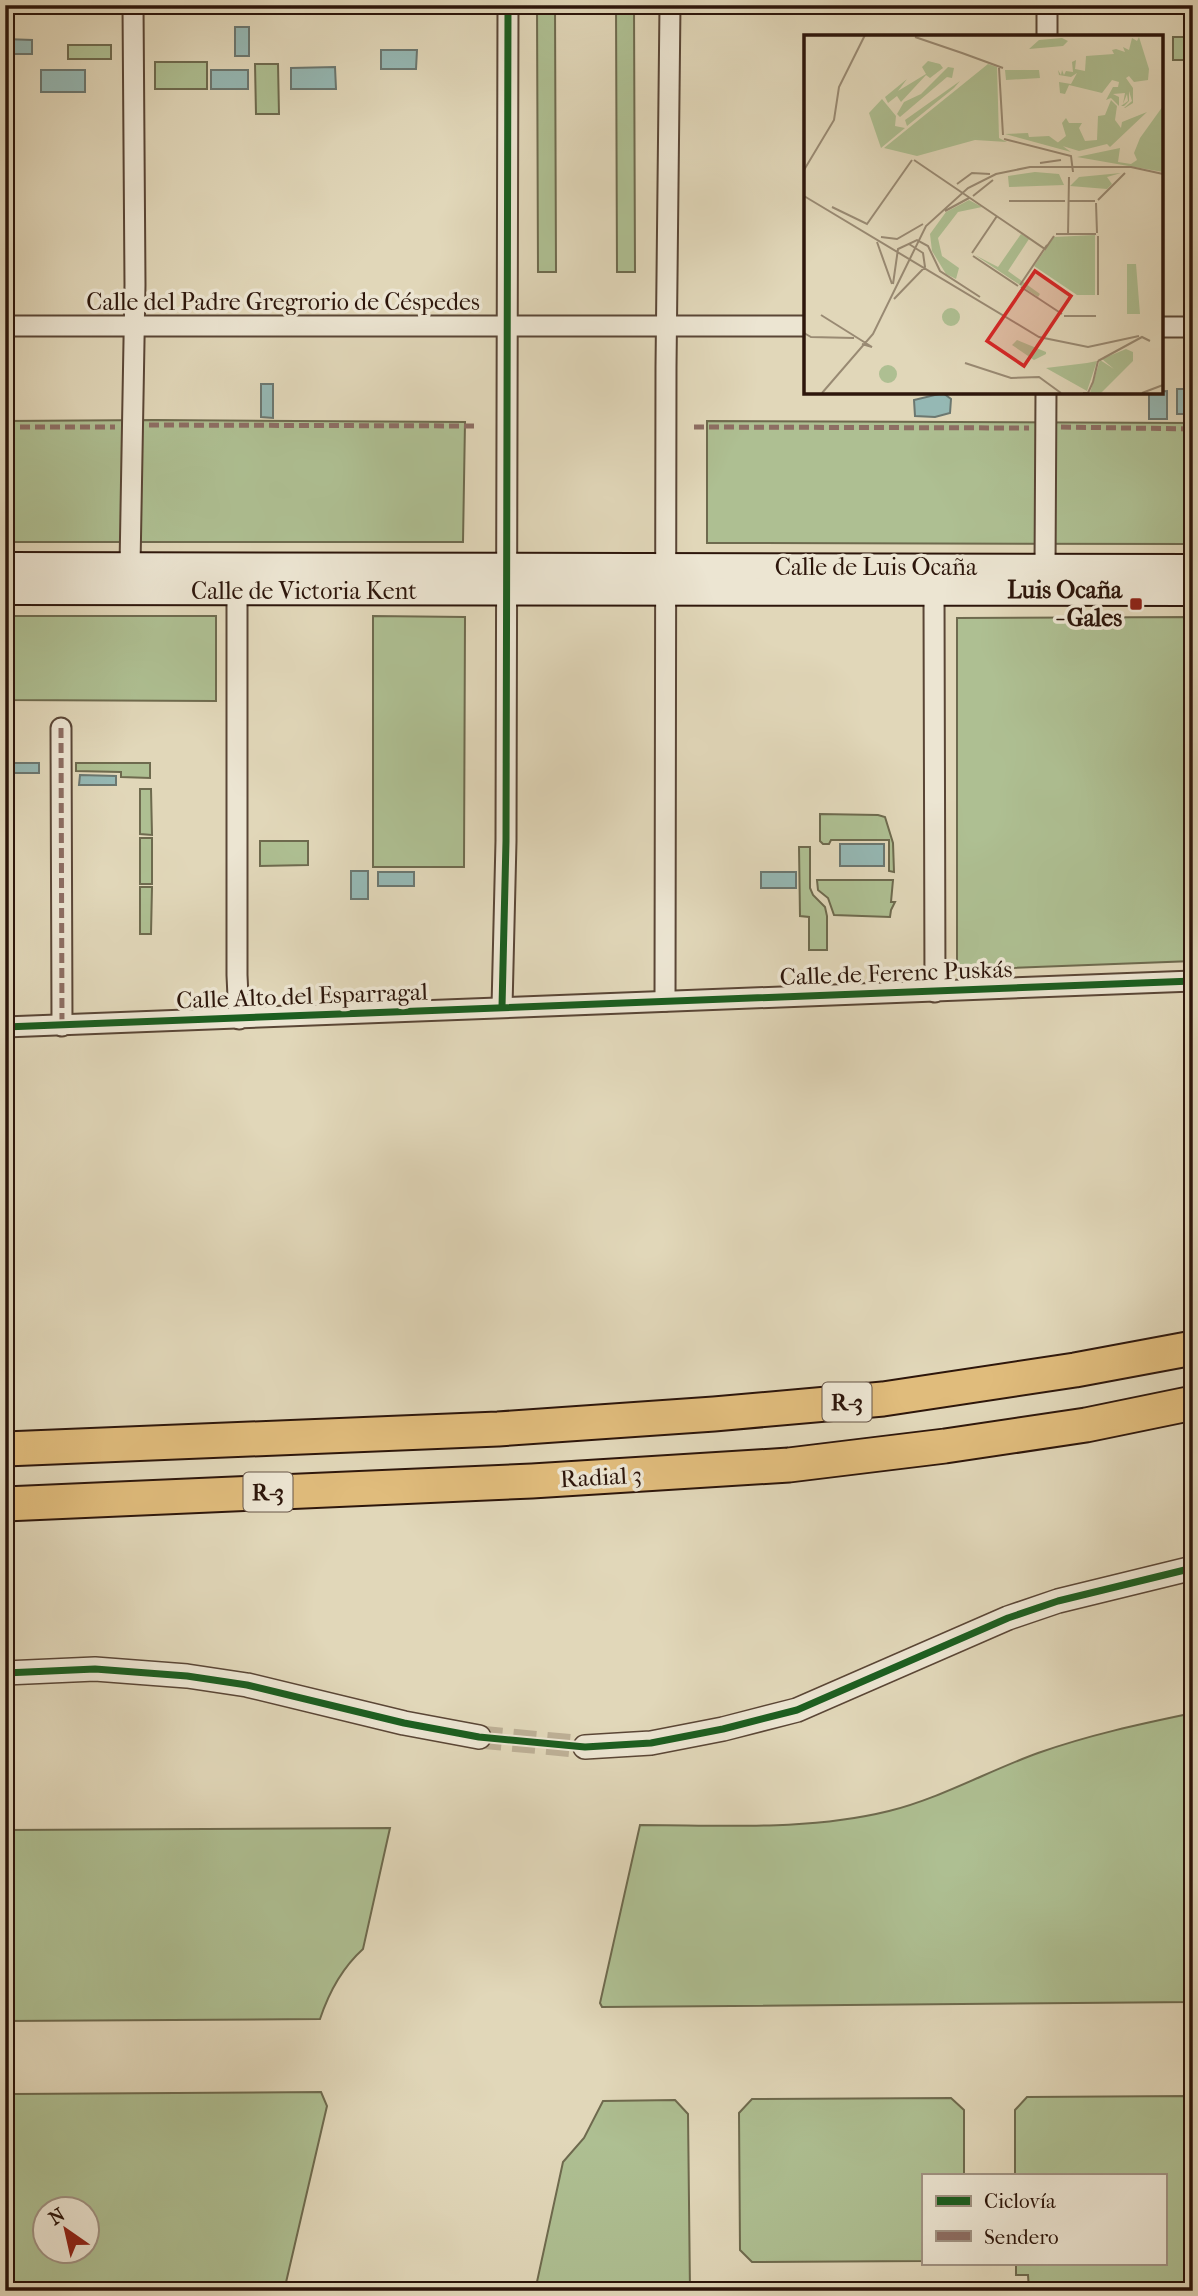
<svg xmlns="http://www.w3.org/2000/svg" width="1198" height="2296" viewBox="0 0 1198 2296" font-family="'IM FELL French Canon',serif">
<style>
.green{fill:#aebf92;stroke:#6e6a4e;stroke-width:2;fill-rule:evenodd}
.water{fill:#95b8b4;stroke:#6b7770;stroke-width:2}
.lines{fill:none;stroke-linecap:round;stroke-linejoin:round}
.tertiary-tunnel{stroke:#bdb096;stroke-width:23;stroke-dasharray:23 11;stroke-linecap:butt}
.minor-casing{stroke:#5a4636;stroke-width:23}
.tertiary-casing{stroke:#5a4636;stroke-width:26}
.secondary-casing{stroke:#2d160b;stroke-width:30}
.motorway-casing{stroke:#2d160b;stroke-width:37}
.minor{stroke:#ece5d2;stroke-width:19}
.tertiary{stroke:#ece5d2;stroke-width:23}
.secondary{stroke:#ece5d2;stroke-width:26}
.motorway{stroke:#e0bc7c;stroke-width:33}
.quiet{stroke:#8d6e63;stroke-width:5;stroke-dasharray:10 5;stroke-linecap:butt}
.cycleway-casing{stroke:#ece5d2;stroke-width:11}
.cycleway{stroke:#1b5e20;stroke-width:7}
.poi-dot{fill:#8f2418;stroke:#ece5d2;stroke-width:2.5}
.labels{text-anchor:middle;stroke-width:7;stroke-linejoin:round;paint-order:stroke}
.shield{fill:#ece5d2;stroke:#665447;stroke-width:2}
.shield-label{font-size:23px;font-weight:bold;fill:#2d160b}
.street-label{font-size:24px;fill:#2d160b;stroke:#ece5d2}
.poi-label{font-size:24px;font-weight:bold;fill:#2d160b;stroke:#ece5d2;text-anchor:end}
.inset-road{fill:none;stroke:#998a73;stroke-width:2}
.view{fill:#d62828;fill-opacity:0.15;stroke:#d62828;stroke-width:3.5}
.inset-edge{fill:none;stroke:#2d160b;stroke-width:3.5}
</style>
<rect width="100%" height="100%" fill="#e1d7b9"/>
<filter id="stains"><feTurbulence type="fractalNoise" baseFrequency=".00286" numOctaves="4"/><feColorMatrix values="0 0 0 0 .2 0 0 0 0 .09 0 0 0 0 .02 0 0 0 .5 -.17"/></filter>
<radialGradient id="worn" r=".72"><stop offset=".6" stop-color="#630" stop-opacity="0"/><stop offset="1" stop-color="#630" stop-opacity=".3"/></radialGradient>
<g class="green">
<path d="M537 5H555L556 272H538Z"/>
<path d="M616 5H634L635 272H617Z"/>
<rect x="1173" y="37" width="20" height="23"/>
<rect x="68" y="45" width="43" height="14"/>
<rect x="155" y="62" width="52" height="27"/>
<path d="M255 64H278L279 114H256Z"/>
<path d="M155 420 465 422 463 542H5V421Z"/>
<path d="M707 421 1193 423V544L707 543Z"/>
<path d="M5 616H216V701L5 700Z"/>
<path d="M373 616 465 617 464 867H373Z"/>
<path d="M1193 617V961L957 970V618Z"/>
<path d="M76 763H150V778L121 777V772L76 771Z"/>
<path d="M140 789H151L152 835 140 834Z"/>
<path d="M820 814 878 815 885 817 893 843 894 872 889 871V840H831L829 844H823L820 841Z"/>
<rect x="140" y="838" width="12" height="46"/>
<path d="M260 841H308V865L260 866Z"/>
<path d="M799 847H810V888L813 895 825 907 827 916V950H809V917L800 916Z"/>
<path d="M817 880H893L891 902H895L891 910 890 917 834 915 828 898 818 890Z"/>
<path d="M140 887H152L151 934H140Z"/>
<path d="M1193 1713V2002L602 2007 600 2003 640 1825C723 1825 808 1831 889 1811 941 1798 988 1771 1038 1753 1089 1735 1140 1724 1193 1713Z"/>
<path d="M390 1828 363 1949C342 1968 329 1992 320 2019L5 2021V1830Z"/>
<path d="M321 2092 327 2106 284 2291H5V2103L14 2094ZM46 2208H88V2250H46Z"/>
<path d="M1186 2096V2108H1193V2291H1029L1028 2275H1016V2263H1165V2175H1015V2110L1027 2097Z"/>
<path d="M951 2098 964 2110V2175H923V2261L752 2262 740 2250 739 2113 752 2099Z"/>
<path d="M675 2100 688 2114 690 2291H535L563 2162 584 2138 603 2101Z"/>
</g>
<g class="water">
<rect x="235" y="27" width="14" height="29"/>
<path d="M5 39 32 40V54H5Z"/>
<path d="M381 50H417L416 69H381Z"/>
<path d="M335 67 336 89H291V68Z"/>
<rect x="41" y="70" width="44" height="22"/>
<rect x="211" y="70" width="37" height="19"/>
<path d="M261 384H273V418L261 417Z"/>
<rect x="1177" y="389" width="12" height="25"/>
<path d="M1167 391V419H1149V392Z"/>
<path d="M943 393 951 399 950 413 935 417 915 416 914 400Z"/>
<rect x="5" y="763" width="34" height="10"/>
<path d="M80 775 116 776V785H79Z"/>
<rect x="840" y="844" width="44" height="22"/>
<rect x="351" y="871" width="17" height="28"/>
<rect x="378" y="872" width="36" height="14"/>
<rect x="761" y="872" width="35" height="16"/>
</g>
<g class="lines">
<path class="tertiary-tunnel" d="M479 1737 585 1747"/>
<defs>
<g id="minor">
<path d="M1047 37V5"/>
<path d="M5 326H806"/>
<path d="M1161 327H1193"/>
<path d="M130 566 135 285 133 5"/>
<path d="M1045 567 1046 392"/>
<path d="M237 591V975L239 1019"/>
<path d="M934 592 935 992"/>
<path d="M61 728 62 1026"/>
<path d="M665 1001 666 367 670 5"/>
<path d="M502 1007 506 841 508 5"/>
<path d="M5 1027 1193 981"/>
</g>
<g id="tertiary">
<path d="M5 1673 95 1669 187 1676 247 1685 404 1723 479 1737"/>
<path d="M585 1747 651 1743 723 1729 797 1710 1008 1618 1058 1601 1193 1568"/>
</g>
<g id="secondary">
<path d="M5 566 1193 568"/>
<path d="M5 591 1193 592"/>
</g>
<g id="motorway">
<path d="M5 1449 498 1429 714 1414 883 1399 1075 1370 1193 1348"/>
<path d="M5 1504 532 1481 789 1465 945 1446 1086 1425 1193 1403"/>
</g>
</defs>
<use href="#minor" class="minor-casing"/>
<use href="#tertiary" class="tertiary-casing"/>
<use href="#secondary" class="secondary-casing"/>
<use href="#motorway" class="motorway-casing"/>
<use href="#minor" class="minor"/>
<use href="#tertiary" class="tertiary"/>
<use href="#secondary" class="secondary"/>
<use href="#motorway" class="motorway"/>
<g class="quiet">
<path d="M149 425 479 426"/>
<path d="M5 427H115"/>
<path d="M694 427 1029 428"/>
<path d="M1061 427 1193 429"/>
<path d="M61 728 62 1026"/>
</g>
<defs>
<g id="cycleway">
<path d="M502 1007 506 841 508 5"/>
<path d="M5 1027 1193 981"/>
<path d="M5 1673 95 1669 187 1676 247 1685 404 1723 479 1737 585 1747 651 1743 723 1729 797 1710 1008 1618 1058 1601 1193 1568"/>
</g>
</defs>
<use href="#cycleway" class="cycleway-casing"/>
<use href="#cycleway" class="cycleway"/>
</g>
<rect class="poi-dot" x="1129" y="597" width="14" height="14" rx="3.5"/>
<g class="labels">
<g class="shield">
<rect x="822.5" y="1382.5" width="49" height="39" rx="5"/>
<rect x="243.5" y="1472.5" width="49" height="39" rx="5"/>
</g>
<g class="shield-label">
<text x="847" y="1410">R-3</text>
<text x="268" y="1500">R-3</text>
</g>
<g class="street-label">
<text x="283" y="310">Calle del Padre Gregrorio de Céspedes</text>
<text x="876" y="575">Calle de Luis Ocaña</text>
<text x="304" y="599">Calle de Victoria Kent</text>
<text transform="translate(896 973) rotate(-2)" y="8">Calle de Ferenc Puskás</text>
<text transform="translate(302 996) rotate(-2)" y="8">Calle Alto del Esparragal</text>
<text transform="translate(601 1477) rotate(-3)" y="8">Radial 3</text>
</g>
<g class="poi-label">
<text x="1122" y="598">Luis Ocaña<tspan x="1122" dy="28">- Gales</tspan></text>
</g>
</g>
<g transform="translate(804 35)">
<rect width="359" height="359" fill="#e1d7b9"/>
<path d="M335 2 345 34 344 45 330 47 325 41 322 43 329 53V68L321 73H320L328 66 325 56V66L320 71H317L324 66 323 59 319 69 321 58 309 59 315 62V71L307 63 302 65 309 52H314L315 47 308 45 298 58 265 50 261 59 256 58 255 47 267 49 273 38 267 42 255 40 254 35 257 40 258 35 260 40 262 36 269 37 268 27 272 25 271 34 281 36 282 21 310 19 308 15 312 14 321 17 319 12 325 15 328 3 333 6ZM258 3 264 6 259 11 225 14 235 5ZM124 26 136 29 139 33 126 43 122 40 97 67 93 61 84 68 81 62 103 44 94 56 122 39 118 32ZM184 29 193 32 195 103 203 107 171 105 113 121 80 113ZM144 32 150 33 148 43 143 42 96 82 93 79 100 67 117 59ZM201 35H235L236 43 202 45ZM156 46 150 53 103 91 101 85ZM78 64 92 81 91 91 101 93 77 113 65 78ZM307 65 313 71 311 85 317 93 318 87 343 77 306 112 303 109 275 116 252 109 262 101 258 88 262 83 265 88H278L275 93 281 106 293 105 294 81 301 80ZM359 71V137L273 122 316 113 314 127 327 129 333 125 330 118 336 103ZM224 98 225 102 245 101 267 117 201 99ZM231 137 255 139 260 150 205 152 204 141ZM317 138 303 142 308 149 303 154 266 151 275 142ZM165 165 178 172 154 177 134 203 138 221 155 233 152 244 142 239 128 216 126 199 142 177ZM217 199 225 204 204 236 236 259 234 262 171 220 194 232ZM291 200V260H273L230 231 250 202ZM323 229H332L336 279H323ZM138 282a9 9 0 1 1 18 0a9 9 0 1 1-18 0ZM213 305 242 317V319L230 325 208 310ZM322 314 329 317V326L297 358H286L296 325 310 334 298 324ZM293 326 283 356 242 333 283 328ZM75 339a9 9 0 1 1 18 0a9 9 0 1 1-18 0Z" fill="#aebf92"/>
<path class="inset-road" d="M111 2 158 18M158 18 199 33M195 33 199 100M200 104 267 121 269 137M110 125 241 214 250 201M236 128 257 125M0 135 30 85 35 52 61 0M153 149 168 138 186 139M0 161 235 302 284 312 335 301M169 161 189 145M294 165 321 138M205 166H261M264 166H291M292 168 293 198M28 172 63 189 108 125M141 176 165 163M252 199H292M264 200 265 142M294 201V260M77 202 93 204 119 189M73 207 88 249M168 218 193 181M169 221 214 251M89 249 94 214 113 205 124 211 136 236 176 262M216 250 243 210M217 252 258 279M90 264 121 232 119 218 105 209M17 280 68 312 58 309M260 281H292M0 298 7 302 50 303M294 326 338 302 346 306M161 328 207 343 235 342 257 358M18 358 69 299 122 191 164 153 192 139 226 132H327L359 139M279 358H284L289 347 294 326M338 358 359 350"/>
<path class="view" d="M231 236 267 261 220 331 183 306Z"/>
<rect width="359" height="359" class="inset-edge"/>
</g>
<rect width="1198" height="2296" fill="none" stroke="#e1d7b9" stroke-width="28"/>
<rect x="7" y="7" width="1184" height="2282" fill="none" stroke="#2d160b" stroke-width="3.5"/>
<rect x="14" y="14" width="1170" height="2268" fill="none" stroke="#2d160b" stroke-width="2"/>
<rect x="922" y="2174" width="245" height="91" fill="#ece5d2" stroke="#a09282" stroke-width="2"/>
<rect x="936" y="2196" width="35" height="10" fill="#1b5e20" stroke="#a09282" stroke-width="2"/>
<text x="984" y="2208" font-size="21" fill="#2d160b">Ciclovía</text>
<rect x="936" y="2231" width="35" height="10" fill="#8d6e63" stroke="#a09282" stroke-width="2"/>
<text x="984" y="2244" font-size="21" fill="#2d160b">Sendero</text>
<g transform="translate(66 2230) rotate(326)"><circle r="33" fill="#ece5d2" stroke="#a09282" stroke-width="2"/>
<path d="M0-5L12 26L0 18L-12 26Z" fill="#8f2418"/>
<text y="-10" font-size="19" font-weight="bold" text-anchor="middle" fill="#2d160b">N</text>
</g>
<rect width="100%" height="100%" filter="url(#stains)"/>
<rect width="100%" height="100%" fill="url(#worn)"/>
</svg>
